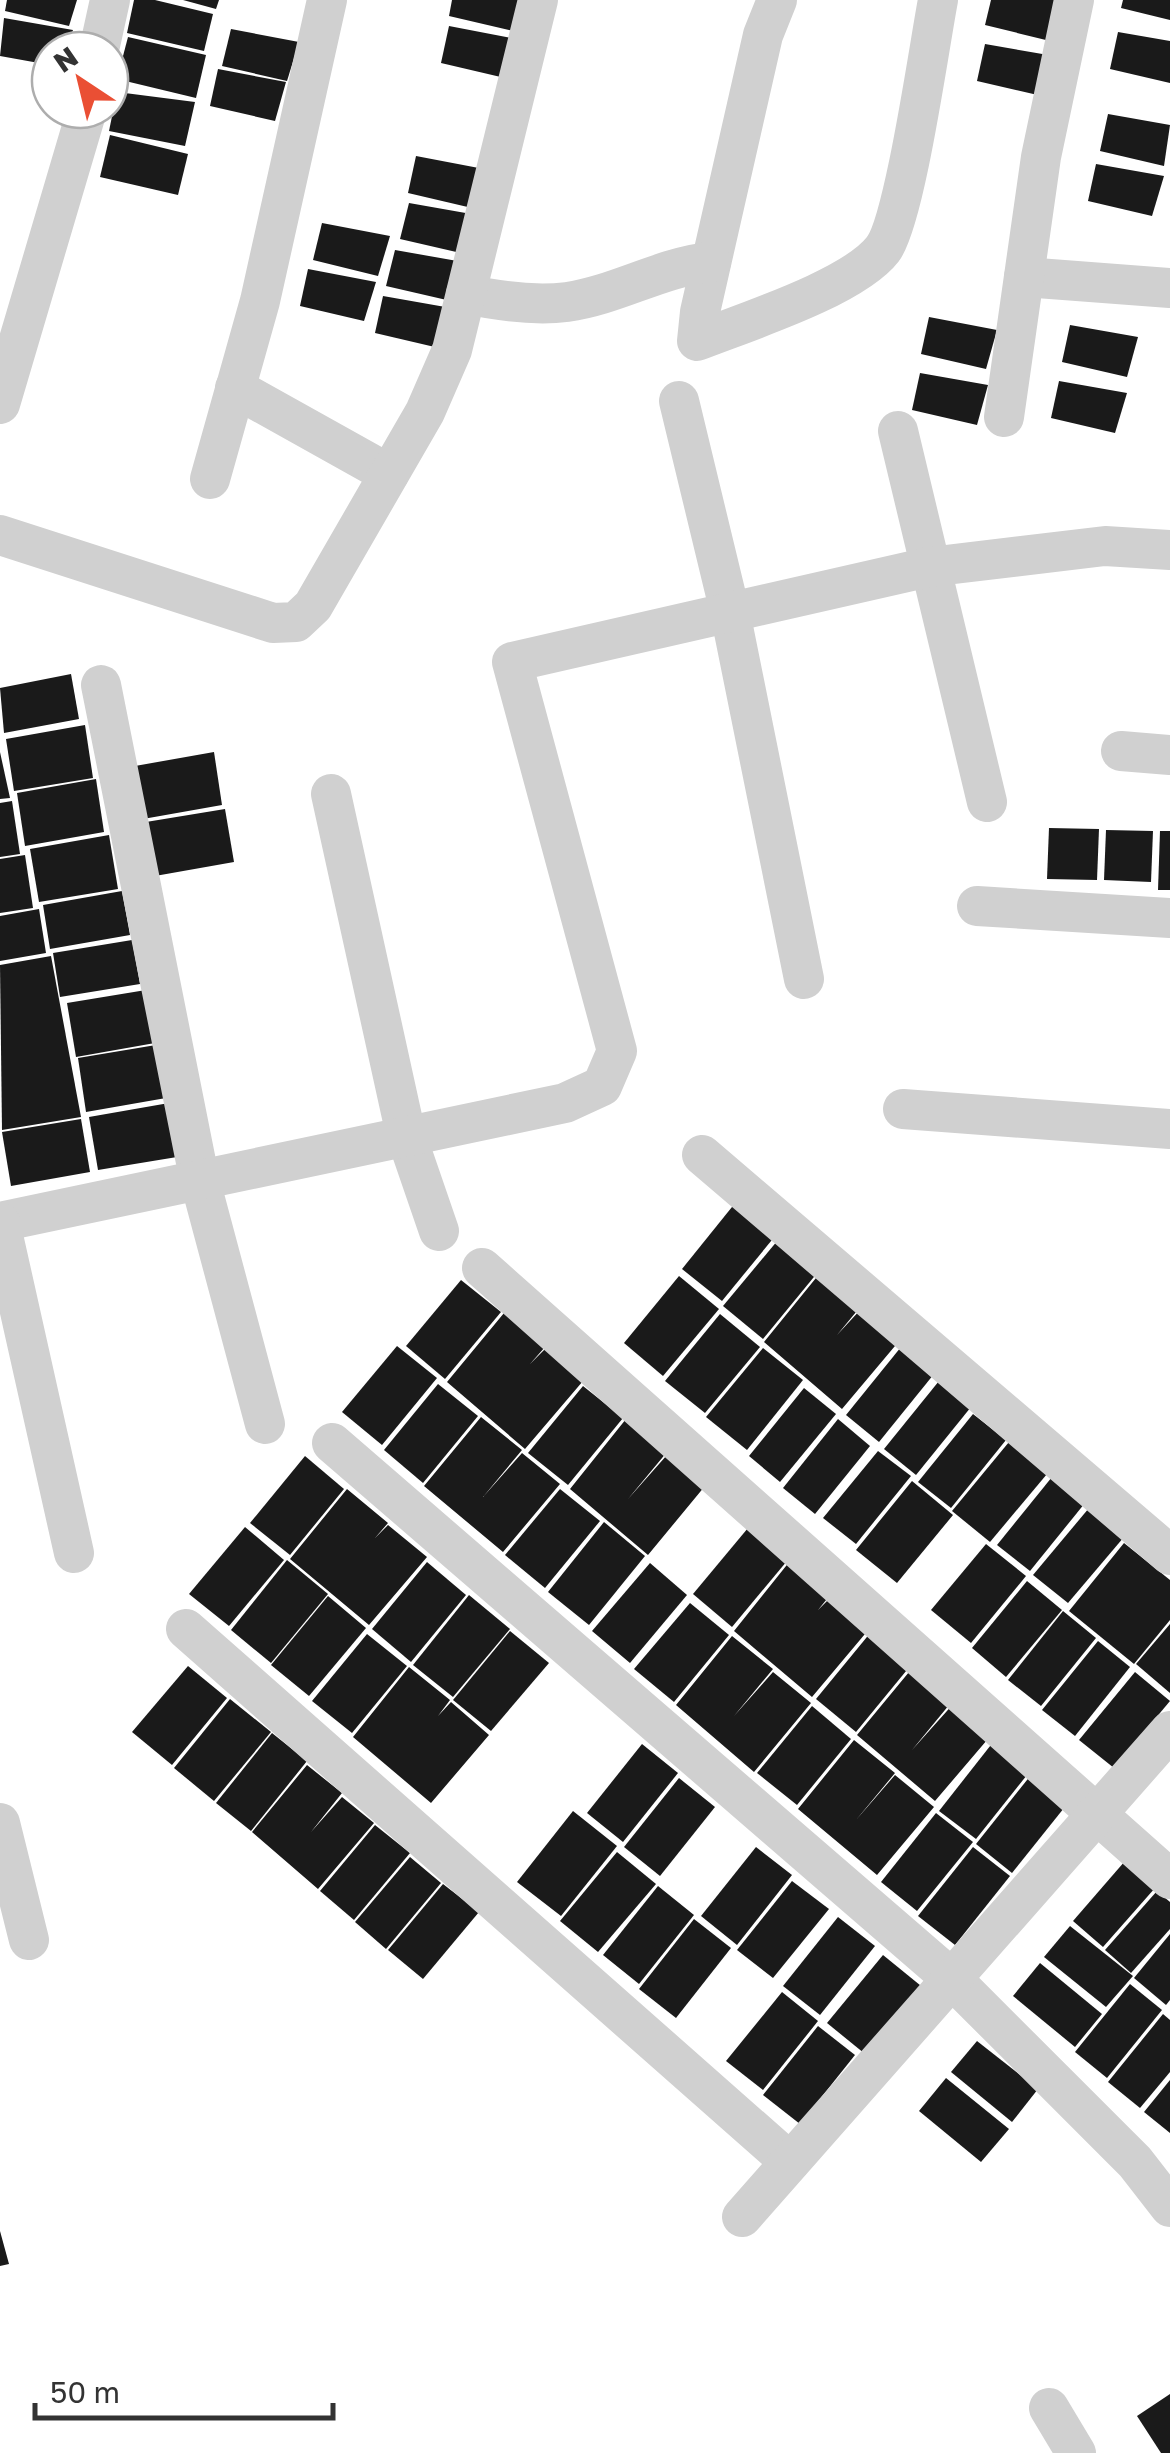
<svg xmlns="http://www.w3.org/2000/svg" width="1170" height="2453" viewBox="0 0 1170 2453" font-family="'Golos Text',sans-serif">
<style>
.building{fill:#1a1a1a}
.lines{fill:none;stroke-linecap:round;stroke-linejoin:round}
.minor{stroke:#d0d0d0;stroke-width:40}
</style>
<rect width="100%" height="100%" fill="#fff"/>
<g class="building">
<path d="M7 0H77L69 26 5 11Z"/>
<path d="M134 0H155L213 14 204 51 127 33Z"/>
<path d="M183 0H219L216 9Z"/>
<path d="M452 0H522L513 31 449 16Z"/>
<path d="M991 0H1057L1050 41 985 25Z"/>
<path d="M1123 0H1170V20L1121 8Z"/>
<path d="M4 18 73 30 66 50H50V65L0 56Z"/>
<path d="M449 26 517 39 505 78 441 63Z"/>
<path d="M231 29 299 42 287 81 222 66Z"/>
<path d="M1118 32 1170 41V83L1110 69Z"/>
<path d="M128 37 206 55 196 98 117 79Z"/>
<path d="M985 44 1054 56 1042 96 977 81Z"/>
<path d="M218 69 286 82 275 121 210 106Z"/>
<path d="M117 92 195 102 185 146 109 131Z"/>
<path d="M1108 114 1170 125 1164 166 1100 151Z"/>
<path d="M110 135 188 154 178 195 100 177Z"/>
<path d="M416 156 484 169 472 208 408 193Z"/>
<path d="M1096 164 1164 176 1152 216 1088 201Z"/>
<path d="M409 203 477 215 465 254 400 239Z"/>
<path d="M322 223 390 236 378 276 313 260Z"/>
<path d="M395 250 463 262 451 301 386 286Z"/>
<path d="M308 269 376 282 364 321 300 306Z"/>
<path d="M383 296 451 308 439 348 375 333Z"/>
<path d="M929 317 997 330 986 369 921 354Z"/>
<path d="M1070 325 1138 337 1127 377 1062 362Z"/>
<path d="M920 373 988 385 977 425 912 410Z"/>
<path d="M1059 381 1127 393 1115 433 1051 418Z"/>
<path d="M71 674 79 719 4 733 0 688Z"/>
<path d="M85 725 93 778 14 791 6 739Z"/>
<path d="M0 752 10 798 0 799Z"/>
<path d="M214 752 222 805 143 819 135 766Z"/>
<path d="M96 779 104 832 25 846 17 793Z"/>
<path d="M12 801 20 854 0 857V803Z"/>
<path d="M225 809 234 862 155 876 146 822Z"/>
<path d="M1049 828 1099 829 1097 880 1047 879Z"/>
<path d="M1106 830 1153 831 1151 882 1104 880Z"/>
<path d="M1160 831H1170V890H1158Z"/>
<path d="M109 835 118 889 39 902 30 849Z"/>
<path d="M25 855 33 908 0 913V859Z"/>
<path d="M122 891 130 935 50 949 43 905Z"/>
<path d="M39 909 46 953 0 961V916Z"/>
<path d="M132 940 140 984 60 997 53 953Z"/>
<path d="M51 956 81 1117 2 1130 0 965Z"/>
<path d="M146 990 155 1043 76 1057 67 1003Z"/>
<path d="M156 1045 166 1098 86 1112 78 1058Z"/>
<path d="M169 1103 177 1157 98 1170 89 1117Z"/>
<path d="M81 1119 90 1172 11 1186 2 1132Z"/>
<path d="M736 1202 776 1235 722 1301 682 1269Z"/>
<path d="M778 1240 818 1272 763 1339 723 1306Z"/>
<path d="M820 1273 861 1306 837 1335 862 1308 900 1340 842 1409 764 1342Z"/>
<path d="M679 1276 719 1309 663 1376 624 1343Z"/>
<path d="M461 1280 501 1312 445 1379 406 1346Z"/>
<path d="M504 1313 545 1347 530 1364 545 1349 583 1381 525 1449 447 1382Z"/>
<path d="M720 1314 760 1347 705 1413 665 1381Z"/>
<path d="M397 1346 437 1378 382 1445 342 1412Z"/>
<path d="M901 1347 934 1374 879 1442 846 1415Z"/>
<path d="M763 1348 803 1380 747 1450 706 1417Z"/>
<path d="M939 1381 971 1407 916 1475 884 1449Z"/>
<path d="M438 1384 478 1416 423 1483 384 1450Z"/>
<path d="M583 1386 623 1418 568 1485 528 1453Z"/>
<path d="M804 1388 836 1414 780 1482 749 1456Z"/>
<path d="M973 1414 1006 1440 951 1508 918 1482Z"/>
<path d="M481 1417 522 1450 483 1497 522 1453 560 1484 503 1552 424 1486Z"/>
<path d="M626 1419 667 1452 628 1499 667 1455 705 1486 648 1555 570 1489Z"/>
<path d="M838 1419 870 1446 815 1514 783 1488Z"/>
<path d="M1009 1442 1047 1474 990 1542 952 1511Z"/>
<path d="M878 1451 911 1476 856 1544 823 1518Z"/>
<path d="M305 1456 344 1489 290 1555 250 1523Z"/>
<path d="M1052 1477 1085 1503 1030 1571 997 1545Z"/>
<path d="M912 1481 953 1515 897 1583 856 1550Z"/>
<path d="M347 1489 388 1523 375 1538 388 1525 427 1557 369 1625 290 1559Z"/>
<path d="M560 1489 600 1521 545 1588 505 1555Z"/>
<path d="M1089 1508 1124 1537 1068 1603 1033 1575Z"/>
<path d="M604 1522 645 1556 589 1625 548 1592Z"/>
<path d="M245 1527 284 1560 229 1626 189 1594Z"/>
<path d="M748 1528 787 1561 732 1627 693 1594Z"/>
<path d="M1124 1543 1170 1580V1620L1134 1664 1069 1611Z"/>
<path d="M986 1544 1026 1576 971 1643 931 1610Z"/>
<path d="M287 1560 328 1594 271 1663 231 1630Z"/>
<path d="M790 1561 831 1594 818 1610 831 1597 870 1628 812 1697 734 1631Z"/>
<path d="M427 1562 466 1595 411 1662 372 1629Z"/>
<path d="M650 1563 687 1595 630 1663 592 1631Z"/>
<path d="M1027 1581 1062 1610 1006 1677 972 1648Z"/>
<path d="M469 1595 510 1629 453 1697 413 1665Z"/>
<path d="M328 1596 366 1628 309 1696 271 1665Z"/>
<path d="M690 1603 729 1635 674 1702 634 1669Z"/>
<path d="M1063 1611 1096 1638 1041 1706 1008 1680Z"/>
<path d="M1170 1624V1693L1136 1664Z"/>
<path d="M510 1631 549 1663 491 1731 453 1700Z"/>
<path d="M871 1632 911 1665 856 1732 816 1699Z"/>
<path d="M367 1634 407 1666 352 1733 312 1701Z"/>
<path d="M732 1636 773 1669 734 1716 773 1672 811 1703 754 1772 676 1705Z"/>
<path d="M1098 1641 1130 1667 1075 1736 1042 1710Z"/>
<path d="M188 1666 227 1698 172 1765 132 1732Z"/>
<path d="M914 1666 954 1699 912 1750 955 1702 993 1733 935 1801 857 1735Z"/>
<path d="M409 1667 450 1700 438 1716 451 1702 489 1735 431 1803 353 1737Z"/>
<path d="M1135 1672 1170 1701 1114 1768 1079 1740Z"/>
<path d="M230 1699 271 1732 214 1801 174 1768Z"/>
<path d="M812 1706 851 1739 797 1805 757 1773Z"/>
<path d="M272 1733 307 1761 251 1831 216 1803Z"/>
<path d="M854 1740 895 1773 856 1820 895 1775 934 1807 877 1875 798 1809Z"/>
<path d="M994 1741 1031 1770 976 1839 939 1811Z"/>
<path d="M642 1744 678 1773 623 1842 587 1813Z"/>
<path d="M307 1765 342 1793 311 1832 342 1797 374 1823 318 1889 252 1832Z"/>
<path d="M1031 1775 1068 1803 1012 1873 976 1844Z"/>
<path d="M679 1778 715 1807 660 1876 624 1847Z"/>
<path d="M573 1811 617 1846 561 1916 517 1882Z"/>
<path d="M936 1813 973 1842 917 1911 881 1882Z"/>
<path d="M375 1825 410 1853 354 1920 320 1891Z"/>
<path d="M756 1847 792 1875 737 1945 701 1916Z"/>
<path d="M973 1847 1010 1876 955 1945 918 1916Z"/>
<path d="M617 1852 656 1884 598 1952 560 1921Z"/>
<path d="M410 1857 441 1883 386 1949 355 1922Z"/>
<path d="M1125 1861 1155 1888 1103 1947 1073 1921Z"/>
<path d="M792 1881 829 1909 773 1978 737 1950Z"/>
<path d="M443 1884 479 1912 423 1979 388 1950Z"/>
<path d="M658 1886 694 1915 639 1984 603 1955Z"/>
<path d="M1157 1891 1170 1902V1929L1131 1973 1105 1950Z"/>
<path d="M838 1917 875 1946 820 2015 783 1986Z"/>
<path d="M694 1919 731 1948 676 2018 639 1989Z"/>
<path d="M1070 1926 1133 1976 1106 2007 1044 1957Z"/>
<path d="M1170 1934V2000L1166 2005 1134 1978Z"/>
<path d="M883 1955 926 1990 870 2058 827 2023Z"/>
<path d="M1040 1963 1102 2014 1075 2047 1013 1996Z"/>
<path d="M1130 1984 1162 2010 1107 2078 1075 2052Z"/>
<path d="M782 1992 818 2021 763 2090 726 2061Z"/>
<path d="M1163 2014 1170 2020V2072L1140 2108 1108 2082Z"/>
<path d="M818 2026 855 2055 800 2124 763 2095Z"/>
<path d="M977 2041 1038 2089 1012 2122 951 2072Z"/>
<path d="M946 2078 1009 2129 981 2162 919 2111Z"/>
<path d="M1170 2080V2133L1144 2112Z"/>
<path d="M0 2231 9 2264 0 2266Z"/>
<path d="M1170 2394V2453H1161L1137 2416Z"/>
</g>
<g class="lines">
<g class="minor">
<path d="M777 0 763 35 700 312 697 341C745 322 853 288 883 249 905 219 929 47 938 0"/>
<path d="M99 50 110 0"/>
<path d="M1024 277 1170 288"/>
<path d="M466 294C498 301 534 306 567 302 617 295 661 267 711 262"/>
<path d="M235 388 389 474"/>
<path d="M679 401 730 612 804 979"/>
<path d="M0 404 87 110"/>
<path d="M1004 417 1041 157 1074 0"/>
<path d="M898 431 987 802"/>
<path d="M210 479 260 301 327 0"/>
<path d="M0 535 273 623 296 622 313 606 425 412 452 350 538 0"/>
<path d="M101 685 199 1177 265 1424"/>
<path d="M1121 751 1170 755"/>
<path d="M331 794 406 1135 439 1231"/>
<path d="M977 906 1170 918"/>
<path d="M903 1109 1170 1129"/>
<path d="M702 1155 1170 1555"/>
<path d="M0 1222 565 1103 602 1086 617 1051 512 662 929 567 1105 546 1170 550"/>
<path d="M0 1222 74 1553"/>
<path d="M482 1268 1170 1879"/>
<path d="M332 1443 952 1979 1135 2162 1170 2207"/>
<path d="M186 1629 790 2162"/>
<path d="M0 1823 29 1940"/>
<path d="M742 2217 1170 1731"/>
<path d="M1049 2408 1076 2453"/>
</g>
</g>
<g transform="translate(80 80) rotate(325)"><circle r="48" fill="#ffffff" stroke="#adadad" stroke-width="2.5"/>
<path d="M0-8L18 38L0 25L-18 38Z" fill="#ea4f34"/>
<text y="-15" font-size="28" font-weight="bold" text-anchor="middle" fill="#333333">N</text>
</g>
<path d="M35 2403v15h298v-15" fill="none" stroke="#333333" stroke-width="5"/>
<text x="50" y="2403" font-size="30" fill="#333333" stroke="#ffffff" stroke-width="8" paint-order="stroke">50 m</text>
</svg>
